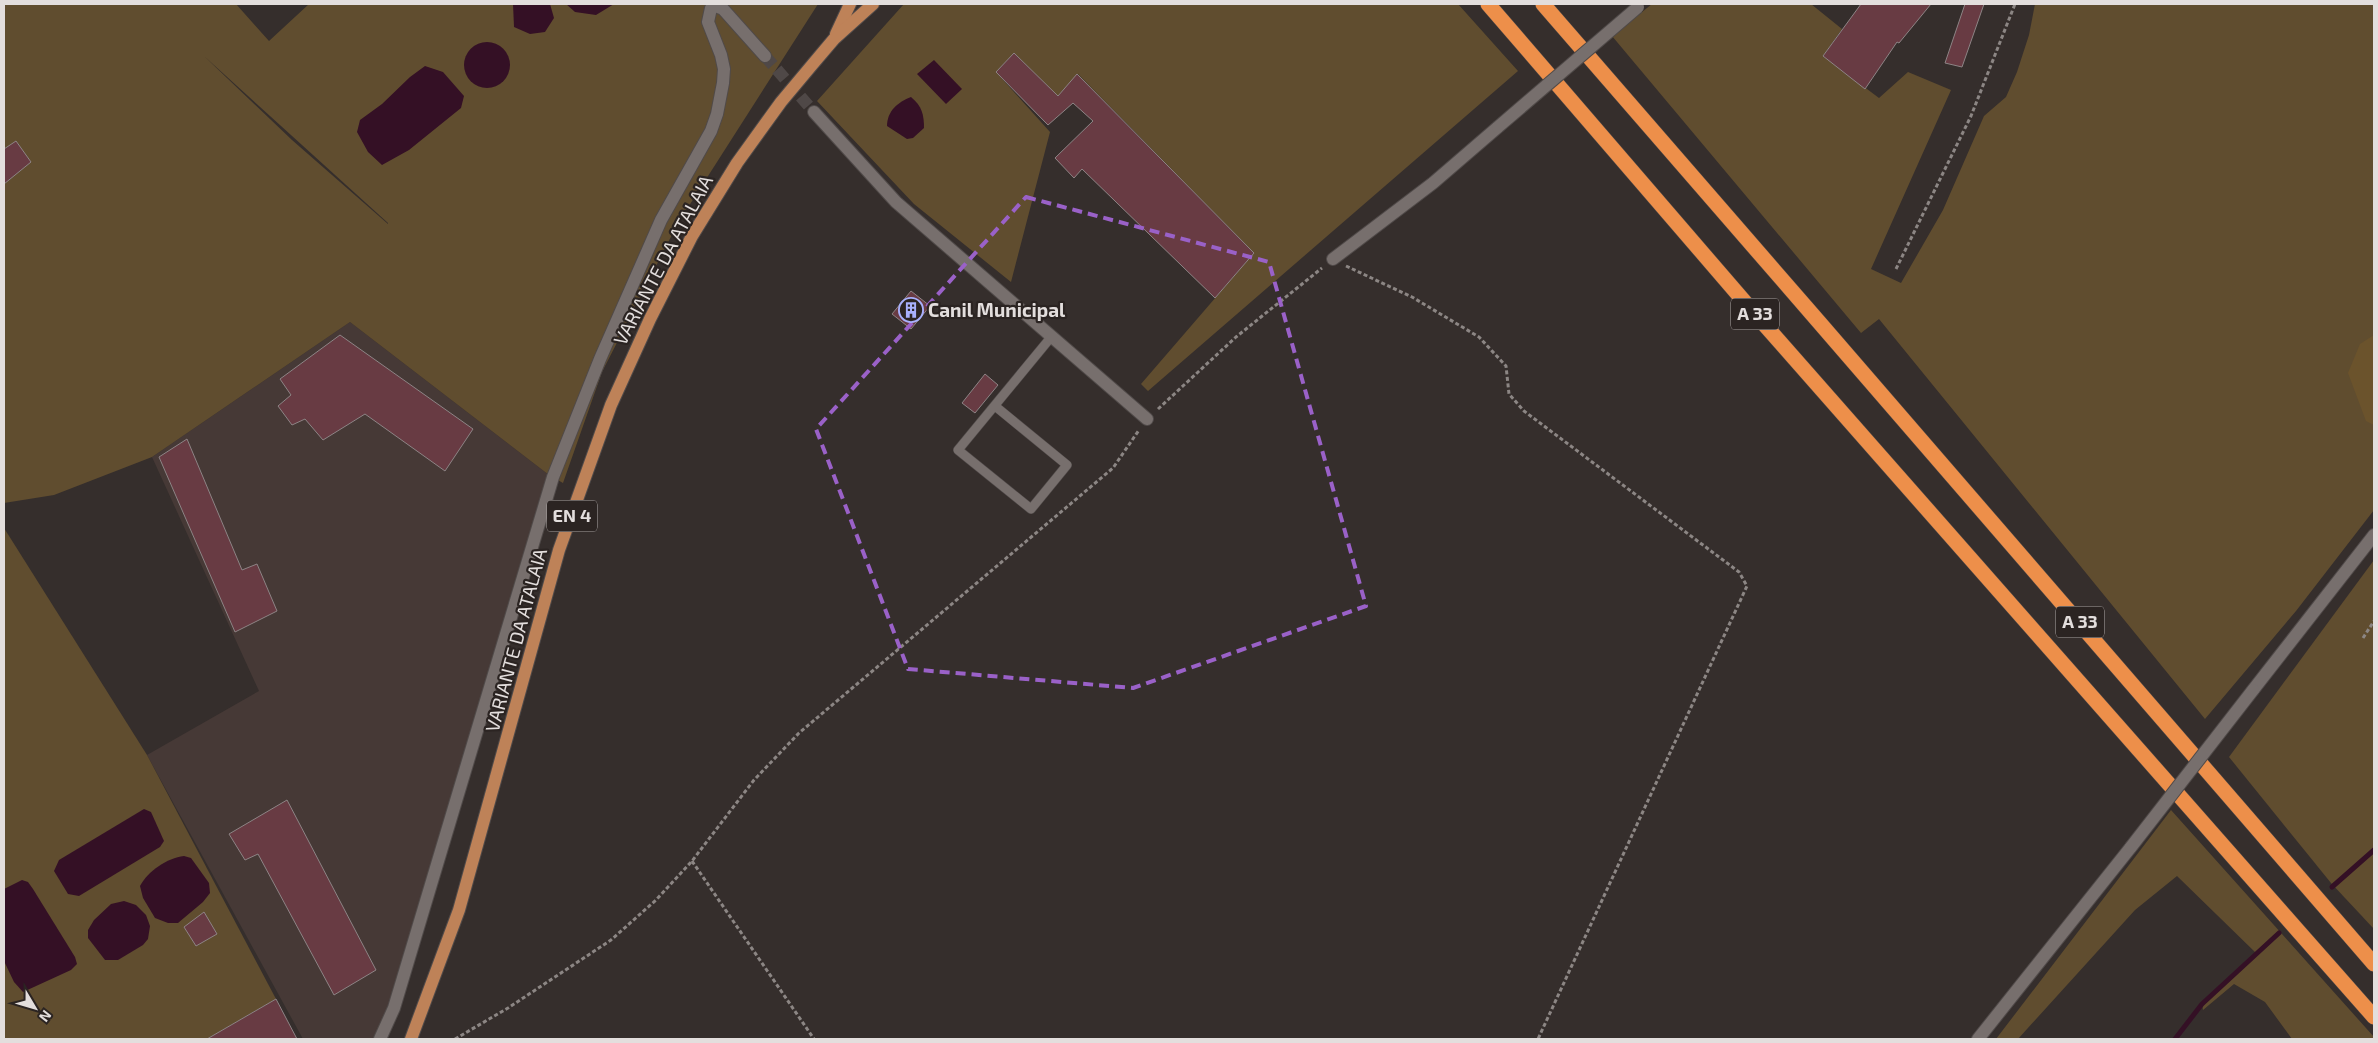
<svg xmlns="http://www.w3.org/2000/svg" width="2378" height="1043" viewBox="0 0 2378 1043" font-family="'Exo 2',sans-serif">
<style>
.built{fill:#463936}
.green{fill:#604d2f;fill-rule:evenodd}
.forest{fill:#6b532c}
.water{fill:#341025}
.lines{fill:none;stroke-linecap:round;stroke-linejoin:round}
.stream{stroke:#341025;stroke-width:5}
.building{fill:#683b43;stroke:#8d8485}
.minor-tunnel{stroke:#4f4847;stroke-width:12;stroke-dasharray:12 6;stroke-linecap:butt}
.service-casing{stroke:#504a49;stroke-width:10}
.minor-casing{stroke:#504a49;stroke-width:14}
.secondary-casing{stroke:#504a49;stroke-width:14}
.primary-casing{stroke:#504a49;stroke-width:14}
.motorway-casing{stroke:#504a49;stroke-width:16}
.path{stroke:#8c8684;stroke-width:3;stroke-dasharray:4 2.5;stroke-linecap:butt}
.service{stroke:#776f6d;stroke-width:9}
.minor{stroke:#776f6d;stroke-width:12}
.secondary{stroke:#776f6d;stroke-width:12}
.primary{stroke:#be8258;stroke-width:12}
.motorway{stroke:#ed8f4a;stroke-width:15}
.minor-bridge-casing{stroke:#504a49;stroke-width:14;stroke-linecap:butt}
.secondary-bridge-casing{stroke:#504a49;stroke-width:14;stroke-linecap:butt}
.minor-bridge{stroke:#776f6d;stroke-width:12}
.secondary-bridge{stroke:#776f6d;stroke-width:12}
.marked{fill:none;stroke:#9a61c8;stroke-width:4;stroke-dasharray:10 6;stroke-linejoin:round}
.labels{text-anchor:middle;stroke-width:4.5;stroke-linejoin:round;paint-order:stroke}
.shield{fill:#2b2422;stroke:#aca6a5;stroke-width:1}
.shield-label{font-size:18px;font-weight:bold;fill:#e3dedd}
.street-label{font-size:19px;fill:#e3dedd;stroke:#2b2422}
.poi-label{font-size:19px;font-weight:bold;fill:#e3dedd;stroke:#2b2422;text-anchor:start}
</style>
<rect width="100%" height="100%" fill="#352e2c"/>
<path class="built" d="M350 322 549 475 394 1002 376 1039H303L147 755 259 691 152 457Z"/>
<g class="green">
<path d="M4 4H236L269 41 309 4H818L678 223 602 372 563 483 549 475 350 322 152 457 54 495 4 503ZM204 56 388 223V224L292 140Z"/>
<path d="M904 4H1458L1518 71 1148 391 1141 384 1254 253 1078 74 1058 96 1014 53 996 72 1050 132 1011 282 914 204 817 101Z"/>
<path d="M1652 4H1811L1842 29 1823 56 1879 98 1908 72 1951 90 1871 269 1901 283 1943 210 1984 116 2006 97 2017 72 2029 35 2035 4H2374V510L2296 611 2205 719 1879 319 1861 333 1612 36Z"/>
<path d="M4 528 147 755 276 999 207 1039H4Z"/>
<path d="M2374 560V929L2331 883 2229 757Z"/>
<path d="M2171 810 2374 1037V1039H2292L2265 1002 2234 984 2203 1010 2202 1004 2256 953 2177 876 2135 910 2018 1039H1996Z"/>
</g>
<path class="forest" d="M2374 335V425L2366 421 2348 373 2360 344Z"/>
<g class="water">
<path d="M513 4H550L554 18 545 32 530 34 514 27Z"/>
<path d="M566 4H614L596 15 575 12Z"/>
<circle cx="487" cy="65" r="23"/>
<path d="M934 60 962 89 946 104 917 74Z"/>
<path d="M425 66 443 72 464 96 461 108 409 150 382 165 368 152 357 132 360 120 382 104 410 77Z"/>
<path d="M911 97C922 106 924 115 924 128L913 138 907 139 887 126C887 111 898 102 911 97Z"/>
<path d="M144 809 151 812 164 841 160 847 79 896 68 894 54 871 59 860Z"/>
<path d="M184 856 191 858 209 883 210 893 203 902 178 923H168L155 918 143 898 140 886C148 871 167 858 184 856Z"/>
<path d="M22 880 28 882 33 889 75 957 77 964 71 970 23 992 14 982 4 961V889Z"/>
<path d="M124 901 136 905 146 915 150 926 148 939 143 945 118 960H105L88 938V930L94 920 111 904Z"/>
</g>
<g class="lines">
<g class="stream">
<path d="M2332 887 2374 850"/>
<path d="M2175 1039 2202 1004 2279 933"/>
</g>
</g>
<g class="building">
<path d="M1861 4H1931L1899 43 1897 42 1865 89 1823 56Z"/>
<path d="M1965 4H1984L1962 67 1945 63Z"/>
<path d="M1014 53 1058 96 1077 74 1254 253 1215 298 1082 169 1074 178 1055 158 1093 121 1073 103 1048 125 996 72Z"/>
<path d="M16 141 31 162 4 184V149Z"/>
<path d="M911 291 930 306 911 329 892 314Z"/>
<path d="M340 335 473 429 445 471 365 414 323 440 305 419 292 425 278 406 291 395 280 379Z"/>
<path d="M985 374 998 385 975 413 962 403Z"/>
<path d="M187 439 242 570 257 564 277 611 235 632 159 457Z"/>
<path d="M287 800 376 970 334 995 258 854 245 860 229 834Z"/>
<path d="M204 912 217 934 196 946 184 927Z"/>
<path d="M276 999 297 1039H207Z"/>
</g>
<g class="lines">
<path class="minor-tunnel" d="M765 56 814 112"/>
<defs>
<path id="service" d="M995 406 1067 465 1031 509 958 450 1052 336"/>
<g id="minor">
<path d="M814 112 896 202 1147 419"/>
<path d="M1333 259 1433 183 1498 127"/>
<path d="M380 1039 394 1008 553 477 600 359 661 220 711 131 717 114 723 83 724 69 721 55 708 22 711 8 715 6 723 9 765 56"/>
</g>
<g id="secondary">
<path d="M2253 690 2374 535"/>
<path d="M1978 1039 2131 847"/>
</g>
<g id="primary">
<path d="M836 34 850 4"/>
<path d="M411 1039 459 910 559 550 611 405 650 319 692 236 737 163 781 102 812 65 834 39 873 4"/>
</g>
<g id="motorway">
<path d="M1488 4 1749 307 2374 1017"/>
<path d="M1543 4C1820 324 2099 643 2374 964"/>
</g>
</defs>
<use href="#service" class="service-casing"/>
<use href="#minor" class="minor-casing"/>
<use href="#secondary" class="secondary-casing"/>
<use href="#primary" class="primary-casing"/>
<use href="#motorway" class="motorway-casing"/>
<g class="path">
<path d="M1346 266 1412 297 1479 337 1506 366 1509 394 1524 411 1739 572 1747 586 1538 1039"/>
<path d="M1896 269 1971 116 2015 4"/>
<path d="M1158 409 1236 337 1322 268"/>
<path d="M2363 638 2374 621"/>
<path d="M692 861 814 1039"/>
<path d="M455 1039 508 1008 611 940 656 900 692 861 754 780 799 733 1113 468 1139 430"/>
</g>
<use href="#service" class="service"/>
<use href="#minor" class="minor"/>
<use href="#secondary" class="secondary"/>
<use href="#primary" class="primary"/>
<use href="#motorway" class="motorway"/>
<defs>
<path id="minor-bridge" d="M1498 127 1638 7"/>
<path id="secondary-bridge" d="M2131 847 2253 690"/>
</defs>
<use href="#minor-bridge" class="minor-bridge-casing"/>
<use href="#secondary-bridge" class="secondary-bridge-casing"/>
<use href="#minor-bridge" class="minor-bridge"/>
<use href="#secondary-bridge" class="secondary-bridge"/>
</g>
<path class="marked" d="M1026 197 1269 262 1366 606 1133 688 908 669 816 429Z"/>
<defs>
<symbol id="building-ring" viewBox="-11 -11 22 22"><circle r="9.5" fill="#2b2422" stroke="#a8b0fc" stroke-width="1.5"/><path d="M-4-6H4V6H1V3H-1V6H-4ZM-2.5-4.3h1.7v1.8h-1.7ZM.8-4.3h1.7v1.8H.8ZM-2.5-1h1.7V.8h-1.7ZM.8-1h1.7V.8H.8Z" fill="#a8b0fc"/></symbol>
</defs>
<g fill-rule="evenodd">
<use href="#building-ring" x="897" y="296" width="28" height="28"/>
</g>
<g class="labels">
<g class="shield">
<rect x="1731" y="298.5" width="48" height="31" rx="4"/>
<rect x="547" y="500.5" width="50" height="31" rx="4"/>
<rect x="2056" y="606.5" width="48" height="31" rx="4"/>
</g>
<g class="shield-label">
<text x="1755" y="320">A 33</text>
<text x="572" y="522">EN 4</text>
<text x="2080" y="628">A 33</text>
</g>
<g class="street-label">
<text transform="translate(663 260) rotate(-62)" y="7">VARIANTE DA ATALAIA</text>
<text transform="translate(516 640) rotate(-75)" y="7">VARIANTE DA ATALAIA</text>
</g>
<g class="poi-label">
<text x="928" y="317">Canil Municipal</text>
</g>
</g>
<rect width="2378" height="1043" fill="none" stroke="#e3dedd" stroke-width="10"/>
<g transform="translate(35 1008) rotate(128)" stroke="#2b2422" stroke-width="4" paint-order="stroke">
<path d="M0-4L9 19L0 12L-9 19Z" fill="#e3dedd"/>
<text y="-8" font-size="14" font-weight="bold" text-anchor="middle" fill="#e3dedd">N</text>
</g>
</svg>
